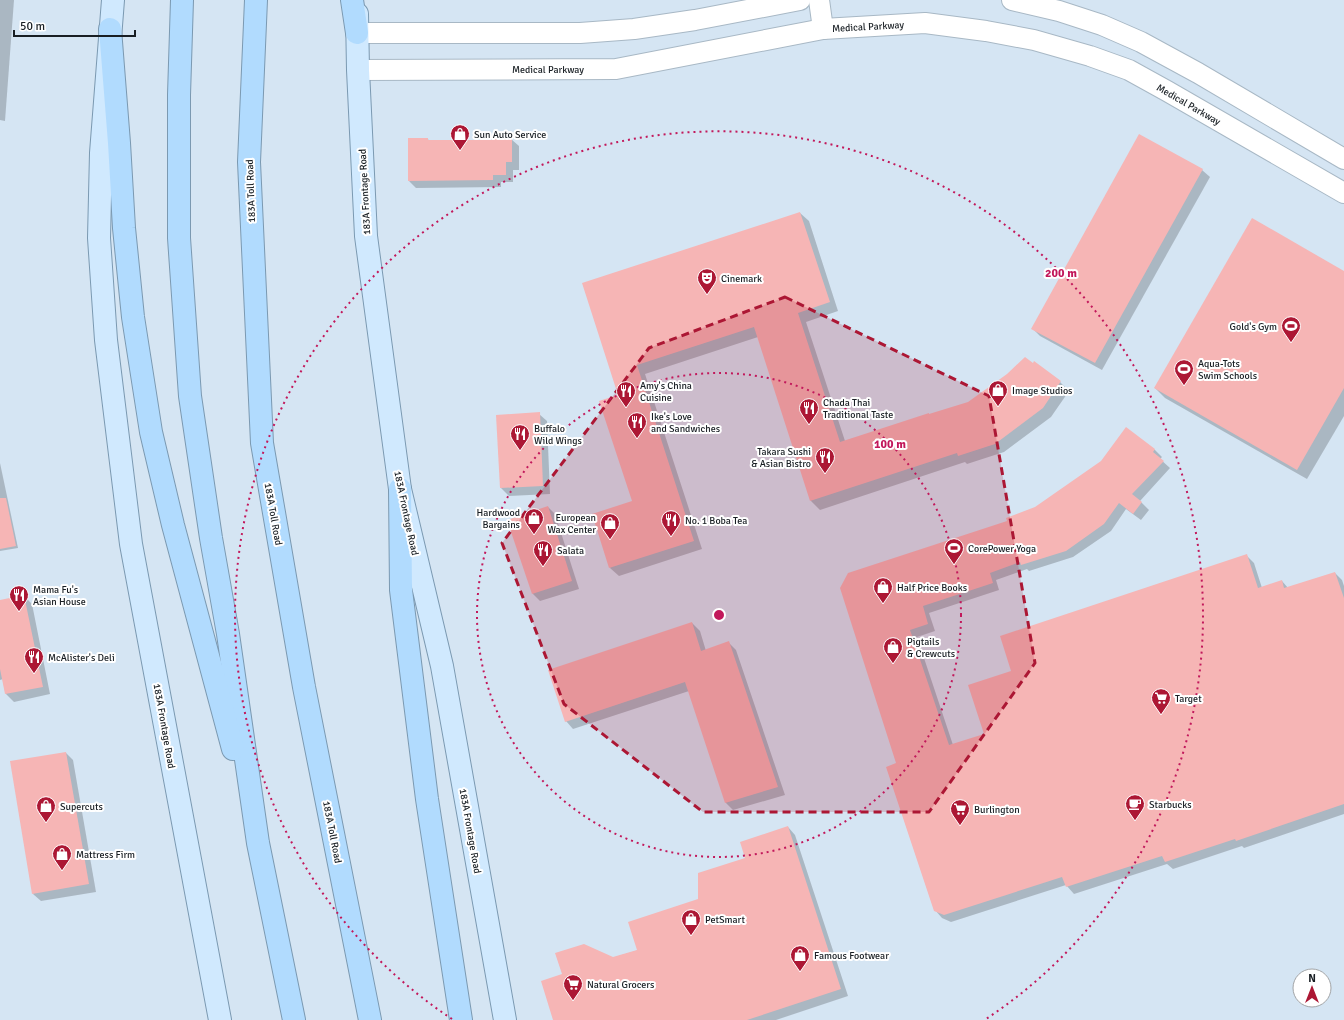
<svg xmlns="http://www.w3.org/2000/svg" width="1344" height="1020" viewBox="0 0 1344 1020" font-family="Signika,sans-serif">
<style>
.shadow{fill:#0003}
.building{fill:#f6b5b5}
.lines{fill:none;stroke-linecap:round;stroke-linejoin:round}
.minor-casing{stroke:#a8b8c5;stroke-width:22}
.major-casing{stroke:#7b99b1;stroke-width:24}
.highway-casing{stroke:#7b99b1;stroke-width:24}
.minor{stroke:#fff;stroke-width:20}
.major{stroke:#d0e9fe;stroke-width:22}
.highway{stroke:#b1dbfe;stroke-width:22}
.marked{fill:#ac1734;fill-opacity:0.2;stroke:#ac1734;stroke-width:3;stroke-dasharray:8 5;stroke-linejoin:round}
.ring{fill:none;stroke:#c2185b;stroke-width:2;stroke-dasharray:2 4}
.labels{text-anchor:middle;stroke-width:4;stroke-linejoin:round;paint-order:stroke}
.street-label{font-size:10px;fill:#181e23;stroke:#fff}
.poi-label{font-size:10px;fill:#181e23;stroke:#fff;text-anchor:start}
.centre{fill:#c2185b;stroke:#fff;stroke-width:2}
.ring-label{font-size:12px;text-anchor:middle;font-weight:bold;fill:#c2185b;stroke:#fff;stroke-width:4;stroke-linejoin:round;paint-order:stroke}
</style>
<rect width="100%" height="100%" fill="#d5e5f3"/>
<g class="shadow">
<path d="M0 0H14L5 121 0 120Z"/>
<path d="M428 139 429 141H493L511 139 519 146V170H513V182H501V187L416 188 409 181Z"/>
<path d="M1202 170 1210 177 1102 370 1040 336 1033 329Z"/>
<path d="M800 213 809 221 838 311 806 322 845 441 930 415 1060 382 1069 391 1051 417 1004 452 967 464 965 462 820 510 811 501 758 337 645 374 702 549 619 576 610 568 633 502 620 395 583 284Z"/>
<path d="M1344 272V416L1307 479 1165 398 1155 388Z"/>
<path d="M539 414 547 421 550 494 509 496 501 488 497 416Z"/>
<path d="M1126 429 1155 450 1162 457 1160 459 1170 468 1140 501 1149 510 1141 520 1126 509 1111 531 1073 557 1029 571 1027 569 996 580 999 590 929 613 935 631 917 637 953 745 985 735 1012 671 1247 556 1254 563 1262 588 1282 581 1288 588 1335 573 1342 580 1344 586V814L1244 848 1242 846 1173 869 1167 864 1074 894 1066 885 951 922 942 918 935 910 897 764 841 588 1008 522 1036 508 1102 462Z"/>
<path d="M0 463 18 548 0 551Z"/>
<path d="M548 507 555 514 579 589 540 601 533 594 508 521Z"/>
<path d="M24 596 32 604 50 694 14 702 6 694 3 679 0 680V601Z"/>
<path d="M692 623 700 631 706 651 728 642 736 650 785 795 733 810 726 803 689 691 573 729 566 721Z"/>
<path d="M66 753 73 760 96 892 41 901 33 894Z"/>
<path d="M788 827 795 835 848 996 776 1020H554L612 958 639 950 746 859Z"/>
</g>
<g class="building">
<path d="M1139 134 1203 169 1095 363 1031 329Z"/>
<path d="M408 138H428V140H492V138H512V162H506V175H493V180L408 181Z"/>
<path d="M800 212 830 302 798 313 840 442 929 413V414L968 402 1007 374 1025 357 1033 363 1034 361 1061 381 1043 408 995 444 958 456 957 453 810 501 754 327 637 365 694 541 609 568 592 514 632 501 599 401 618 395 582 283Z"/>
<path d="M1252 218 1344 271V388L1297 470 1154 388Z"/>
<path d="M540 412 543 486 500 488 496 415Z"/>
<path d="M1126 427 1155 449 1153 452 1164 461 1132 494 1142 502 1133 514 1119 503 1104 524 1066 551 1021 565 1020 562 990 573 993 583 923 606 928 624 910 630 949 745 984 734 968 685 1011 671 1000 636 1247 554 1258 588 1282 580 1284 588 1335 572 1344 598V804L1236 841 1235 839 1165 862 1162 856 1066 887 1062 877 944 915 934 911 886 767 896 763 840 588 848 573 1007 521 1006 518 1035 507 1101 461Z"/>
<path d="M0 498H6L16 546 0 549Z"/>
<path d="M548 506 572 581 532 594 507 520Z"/>
<path d="M24 595 43 687 5 694 0 669V600Z"/>
<path d="M692 622 701 651 729 641 778 787 725 803 685 682 565 722 548 670Z"/>
<path d="M66 752 89 884 32 894 10 761Z"/>
<path d="M788 826 841 989 747 1020H553L541 981 562 974 555 953 584 944 613 957 637 950 628 922 698 899V873L745 858 740 842Z"/>
</g>
<g class="lines">
<defs>
<g id="minor">
<path d="M819 0 823 29"/>
<path d="M1012 0 1059 11 1102 25 1141 42 1198 73 1344 159"/>
<path d="M357 33H580L634 29 695 20 800 0"/>
<path d="M358 70 616 69 823 29 925 23 986 31 1034 40 1090 56 1129 70 1167 91 1344 193"/>
</g>
<g id="major">
<path d="M113 0 101 153 99 238 106 340 131 544 220 1020"/>
<path d="M357 14 358 70 366 236 400 489 442 666 505 1020"/>
</g>
<g id="highway">
<path d="M182 0 179 95V238L190 396 211 538 228 634 258 843 294 1020"/>
<path d="M256 0 249 162 262 443 304 687 370 1020"/>
<path d="M352 0 357 33"/>
<path d="M110 29 119 143 124 228 133 317 151 432 173 525 233 749"/>
<path d="M400 489 401 590 427 799 461 1020"/>
</g>
</defs>
<use href="#minor" class="minor-casing"/>
<use href="#major" class="major-casing"/>
<use href="#highway" class="highway-casing"/>
<use href="#minor" class="minor"/>
<use href="#major" class="major"/>
<use href="#highway" class="highway"/>
</g>
<path class="marked" d="M785 297 989 396 1035 663 929 812H703L564 704 502 543 649 348Z"/>
<g class="ring">
<circle cx="719" cy="615" r="242"/>
<path d="M452 1019A484 484 0 1 1 986 1019"/>
</g>
<defs>
<symbol id="shop-pin" viewBox="-11 -11 22 30"><path d="M0 17L-7.5 6A9.5 9.5 0 1 1 7.5 6Z" fill="#ac1734" stroke="#fff"/><path d="M-5-2.5h2.3a2.7 3.5 0 0 1 5.4 0H5L5.5 6h-11ZM-1.5-2.5h3a1.5 2.3 0 0 0-3 0Z" fill="#fff"/></symbol>
<symbol id="theatre-pin" viewBox="-11 -11 22 30"><path d="M0 17L-7.5 6A9.5 9.5 0 1 1 7.5 6Z" fill="#ac1734" stroke="#fff"/><path d="M-5-5.5Q0-4 5-5.5V0Q5 5 0 6Q-5 5-5 0ZM-3.3-2.5H-1v1.5H-3.3ZM1-2.5H3.3v1.5H1ZM-2.8 1Q0 5.5 2.8 1Z" fill="#fff"/></symbol>
<symbol id="stadium-pin" viewBox="-11 -11 22 30"><path d="M0 17L-7.5 6A9.5 9.5 0 1 1 7.5 6Z" fill="#ac1734" stroke="#fff"/><path d="M0-5a6.5 5 0 1 0 0 10a6.5 5 0 1 0 0-10ZM-3.5-1.8h7v3.6h-7Z" fill="#fff"/></symbol>
<symbol id="restaurant-pin" viewBox="-11 -11 22 30"><path d="M0 17L-7.5 6A9.5 9.5 0 1 1 7.5 6Z" fill="#ac1734" stroke="#fff"/><path d="M-5-6h1v4h1v-4h1v4h1v-4h1v5L-1.5 .5V6h-2V.5L-5-1ZM5-6V6H3V1.5H1.5Q1.5-4 5-6Z" fill="#fff"/></symbol>
<symbol id="supermarket-pin" viewBox="-11 -11 22 30"><path d="M0 17L-7.5 6A9.5 9.5 0 1 1 7.5 6Z" fill="#ac1734" stroke="#fff"/><path d="M-6-5.5h2.5l.6 2H6L4.5 2H-2.5L-4.4-4H-6ZM-1.5 3.2a1.3 1.3 0 1 0 .1 0ZM3 3.2a1.3 1.3 0 1 0 .1 0Z" fill="#fff"/></symbol>
<symbol id="cafe-pin" viewBox="-11 -11 22 30"><path d="M0 17L-7.5 6A9.5 9.5 0 1 1 7.5 6Z" fill="#ac1734" stroke="#fff"/><path d="M-5.5-4.5H6V0H3Q3 3.5 0 3.5H-2.5Q-5.5 3.5-5.5 0ZM3-3.2v2h1.7v-2ZM-6 4.5H4V6H-6Z" fill="#fff"/></symbol>
</defs>
<g fill-rule="evenodd">
<use href="#shop-pin" x="449" y="123" width="22" height="30"/>
<use href="#theatre-pin" x="696" y="267" width="22" height="30"/>
<use href="#stadium-pin" x="1280" y="315" width="22" height="30"/>
<use href="#stadium-pin" x="1173" y="358" width="22" height="30"/>
<use href="#shop-pin" x="987" y="379" width="22" height="30"/>
<use href="#restaurant-pin" x="615" y="380" width="22" height="30"/>
<use href="#restaurant-pin" x="798" y="397" width="22" height="30"/>
<use href="#restaurant-pin" x="626" y="411" width="22" height="30"/>
<use href="#restaurant-pin" x="509" y="423" width="22" height="30"/>
<use href="#restaurant-pin" x="814" y="446" width="22" height="30"/>
<use href="#shop-pin" x="523" y="507" width="22" height="30"/>
<use href="#restaurant-pin" x="660" y="509" width="22" height="30"/>
<use href="#shop-pin" x="599" y="512" width="22" height="30"/>
<use href="#stadium-pin" x="943" y="537" width="22" height="30"/>
<use href="#restaurant-pin" x="532" y="539" width="22" height="30"/>
<use href="#shop-pin" x="872" y="576" width="22" height="30"/>
<use href="#restaurant-pin" x="8" y="584" width="22" height="30"/>
<use href="#shop-pin" x="882" y="636" width="22" height="30"/>
<use href="#restaurant-pin" x="23" y="646" width="22" height="30"/>
<use href="#supermarket-pin" x="1150" y="687" width="22" height="30"/>
<use href="#cafe-pin" x="1124" y="793" width="22" height="30"/>
<use href="#shop-pin" x="35" y="795" width="22" height="30"/>
<use href="#supermarket-pin" x="949" y="798" width="22" height="30"/>
<use href="#shop-pin" x="51" y="843" width="22" height="30"/>
<use href="#shop-pin" x="680" y="908" width="22" height="30"/>
<use href="#shop-pin" x="789" y="944" width="22" height="30"/>
<use href="#supermarket-pin" x="562" y="973" width="22" height="30"/>
</g>
<g class="labels">
<g class="street-label">
<text transform="translate(868 26) rotate(-3)" y="4">Medical Parkway</text>
<text x="548" y="73">Medical Parkway</text>
<text transform="translate(1189 104) rotate(30)" y="4">Medical Parkway</text>
<text transform="translate(250 191) rotate(-92)" y="4">183A Toll Road</text>
<text transform="translate(364 192) rotate(-93)" y="4">183A Frontage Road</text>
<text transform="translate(407 513) rotate(78)" y="4">183A Frontage Road</text>
<text transform="translate(274 514) rotate(80)" y="4">183A Toll Road</text>
<text transform="translate(165 726) rotate(80)" y="4">183A Frontage Road</text>
<text transform="translate(471 831) rotate(80)" y="4">183A Frontage Road</text>
<text transform="translate(333 832) rotate(79)" y="4">183A Toll Road</text>
</g>
<g class="poi-label">
<text x="474" y="138">Sun Auto Service</text>
<text x="721" y="282">Cinemark</text>
<text x="1277" y="330" text-anchor="end">Gold's Gym</text>
<text x="1198" y="367">Aqua-Tots<tspan x="1198" dy="12">Swim Schools</tspan></text>
<text x="640" y="389">Amy's China<tspan x="640" dy="12">Cuisine</tspan></text>
<text x="1012" y="394">Image Studios</text>
<text x="823" y="406">Chada Thai<tspan x="823" dy="12">Traditional Taste</tspan></text>
<text x="651" y="420">Ike's Love<tspan x="651" dy="12">and Sandwiches</tspan></text>
<text x="534" y="432">Buffalo<tspan x="534" dy="12">Wild Wings</tspan></text>
<text x="811" y="455" text-anchor="end">Takara Sushi<tspan x="811" dy="12">&amp; Asian Bistro</tspan></text>
<text x="520" y="516" text-anchor="end">Hardwood<tspan x="520" dy="12">Bargains</tspan></text>
<text x="596" y="521" text-anchor="end">European<tspan x="596" dy="12">Wax Center</tspan></text>
<text x="685" y="524">No. 1 Boba Tea</text>
<text x="968" y="552">CorePower Yoga</text>
<text x="557" y="554">Salata</text>
<text x="897" y="591">Half Price Books</text>
<text x="33" y="593">Mama Fu's<tspan x="33" dy="12">Asian House</tspan></text>
<text x="907" y="645">Pigtails<tspan x="907" dy="12">&amp; Crewcuts</tspan></text>
<text x="48" y="661">McAlister's Deli</text>
<text x="1175" y="702">Target</text>
<text x="1149" y="808">Starbucks</text>
<text x="60" y="810">Supercuts</text>
<text x="974" y="813">Burlington</text>
<text x="76" y="858">Mattress Firm</text>
<text x="705" y="923">PetSmart</text>
<text x="814" y="959">Famous Footwear</text>
<text x="587" y="988">Natural Grocers</text>
</g>
</g>
<circle cx="719" cy="615" r="6" class="centre"/>
<g class="ring-label">
<text x="1061" y="277">200 m</text>
<text x="890" y="448">100 m</text>
</g>
<g transform="translate(1312 988)"><circle r="19" fill="#ffffff" stroke="#a3a5a7"/>
<path d="M0-3L7 15L0 10L-7 15Z" fill="#ac1734"/>
<text y="-6" font-size="11" font-weight="bold" text-anchor="middle" fill="#181e23">N</text>
</g>
<path d="M14 30v6h121v-6" fill="none" stroke="#181e23" stroke-width="2"/>
<text x="20" y="30" font-size="12" fill="#181e23" stroke="#ffffff" stroke-width="3" paint-order="stroke">50 m</text>
</svg>
